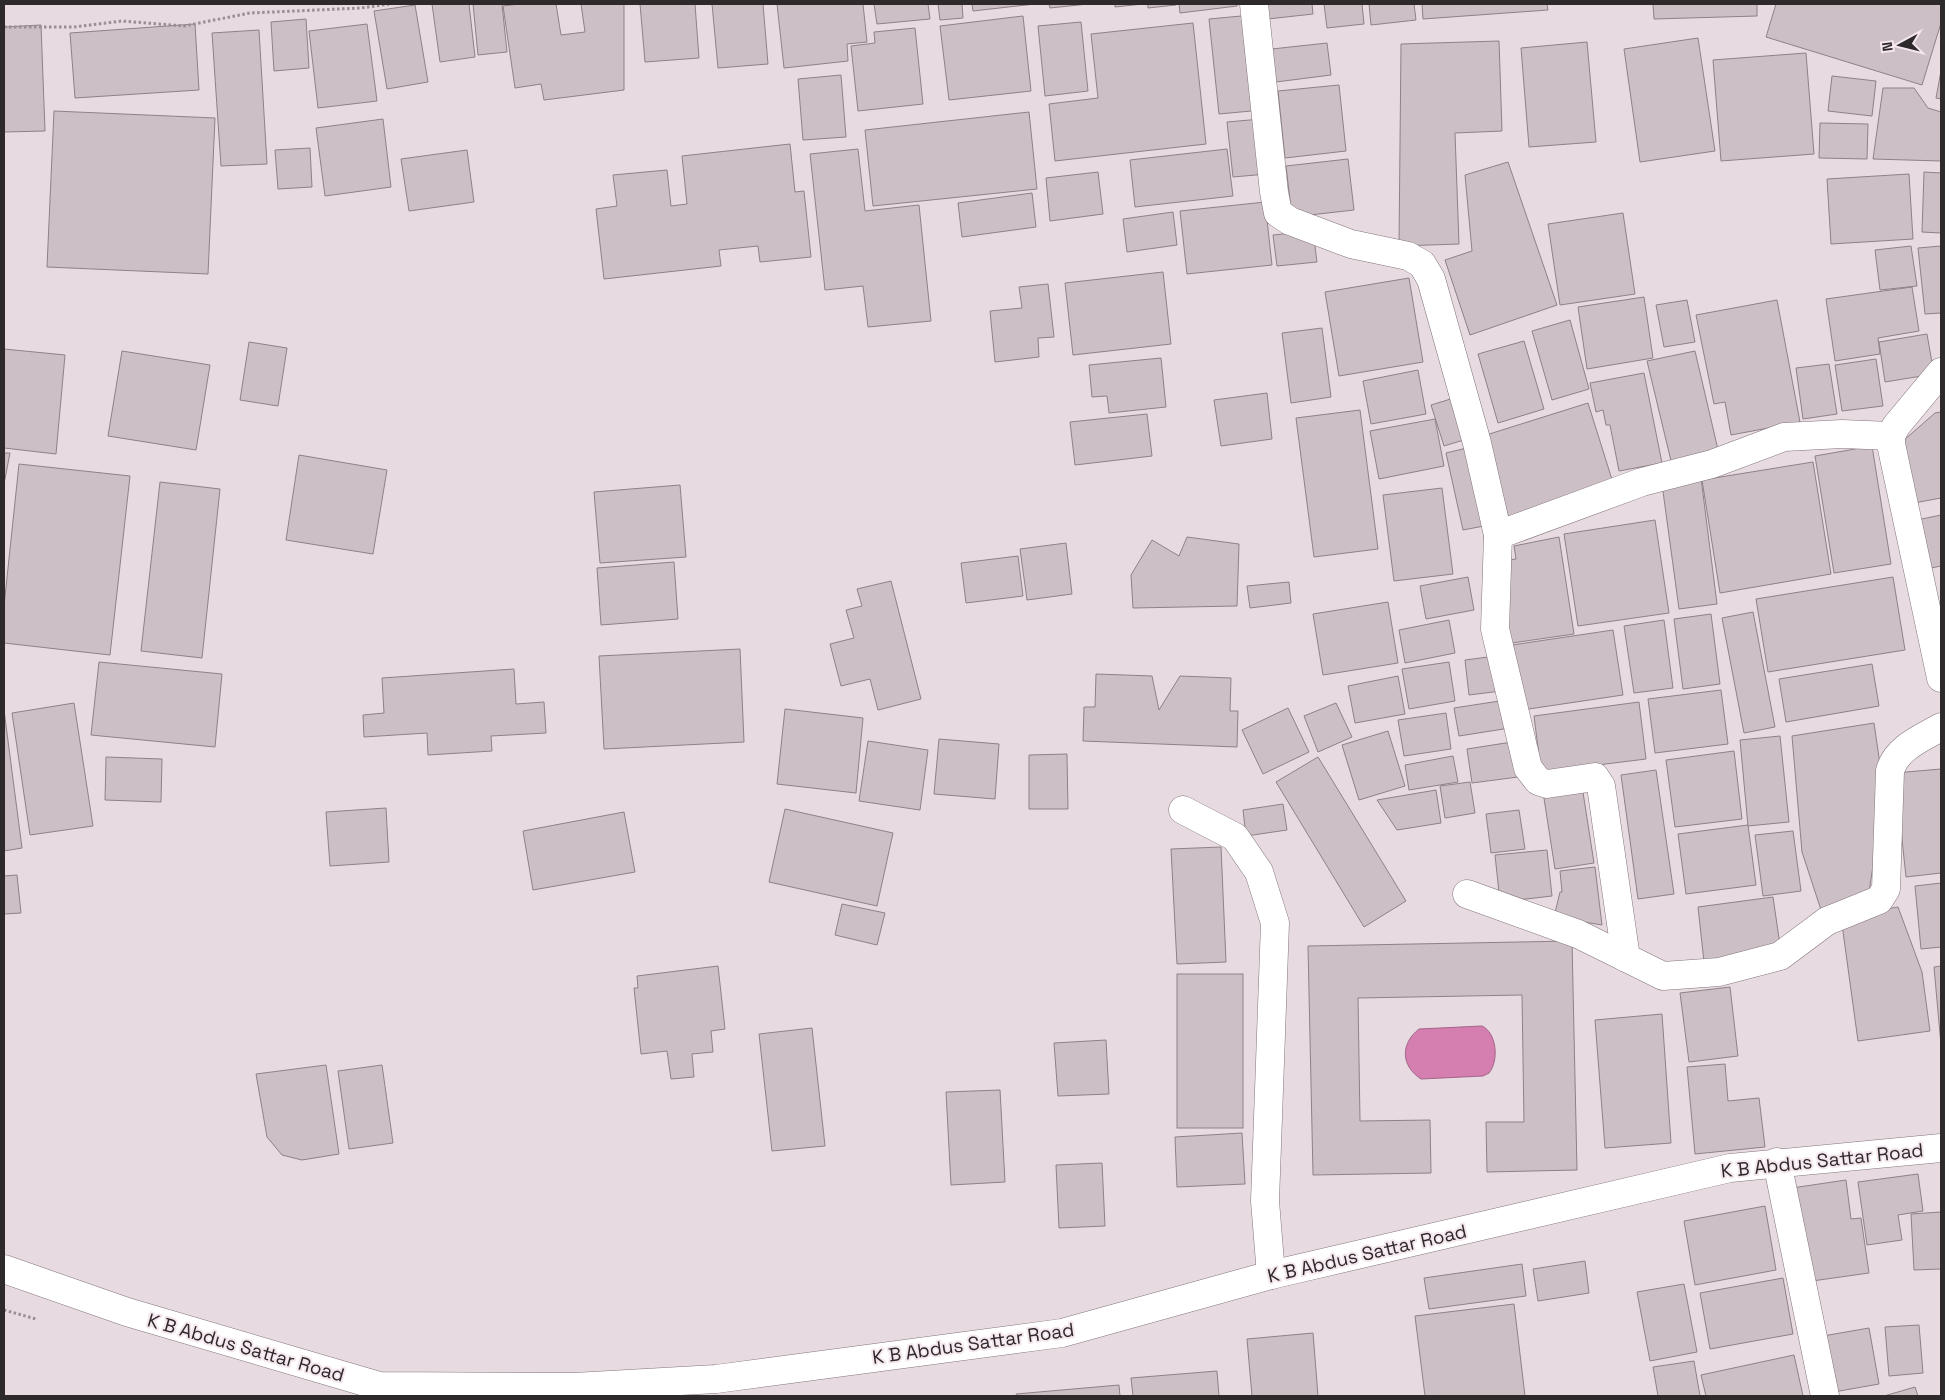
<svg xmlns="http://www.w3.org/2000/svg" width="1945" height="1400" viewBox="0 0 1945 1400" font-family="'Space Grotesk',sans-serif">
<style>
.water{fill:#d57eb0;stroke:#a36488}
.building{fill:#cdbfc6;stroke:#8e8187}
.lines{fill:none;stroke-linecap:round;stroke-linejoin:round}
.minor-casing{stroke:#82757b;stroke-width:29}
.tertiary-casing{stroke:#82757b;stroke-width:29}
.path{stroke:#998f94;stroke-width:3;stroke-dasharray:2.5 2.5;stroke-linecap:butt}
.minor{stroke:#fff;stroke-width:28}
.tertiary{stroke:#fff;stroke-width:28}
.labels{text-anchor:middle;stroke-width:4;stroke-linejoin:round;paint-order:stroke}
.street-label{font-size:19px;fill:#2e292b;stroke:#f5e7ee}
</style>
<rect width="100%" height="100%" fill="#e8dae1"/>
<path class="water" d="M1482 1026C1497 1033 1499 1061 1489 1073L1483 1076 1421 1079C1401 1066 1400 1044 1419 1029Z"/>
<g class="building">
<path d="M432 4H469L475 57 440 62Z"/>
<path d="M473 4H502L507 52 478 55Z"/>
<path d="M519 4H556L561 35 585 32 581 4H624V90L544 100 541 84 515 88 503 6Z"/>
<path d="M640 4H695L699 58 645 62Z"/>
<path d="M712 4H763L768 64 718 68Z"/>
<path d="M777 4H863L867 42 847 44 848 61 784 68Z"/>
<path d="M874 4H928L930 19 877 24Z"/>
<path d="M938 4H962L963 18 940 20Z"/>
<path d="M972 4H1035L973 11Z"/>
<path d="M1049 4H1088L1050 8Z"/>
<path d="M1115 4H1143L1115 7Z"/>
<path d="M1148 4H1175L1176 5 1148 8Z"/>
<path d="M1179 4H1237V6L1180 13Z"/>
<path d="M1266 4H1312L1313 14 1268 19Z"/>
<path d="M1324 4H1362L1364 24 1327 28Z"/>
<path d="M1369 4H1414L1416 20 1371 25Z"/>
<path d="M1422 4H1547L1548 10 1423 19Z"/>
<path d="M1653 4H1757V16L1654 19Z"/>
<path d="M1776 4H1941V23L1922 85 1766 37Z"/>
<path d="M415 5 428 82 387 89 374 11Z"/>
<path d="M1252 15 1262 110 1219 114 1209 19Z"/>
<path d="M1023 16 1031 91 949 100 940 26Z"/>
<path d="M306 19 309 68 274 71 271 22Z"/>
<path d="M1081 22 1088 91 1045 96 1038 26Z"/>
<path d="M1193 23 1206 144 1055 161 1049 104 1098 98 1091 34Z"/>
<path d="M195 24 199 90 75 98 70 33Z"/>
<path d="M367 24 377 101 318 108 309 31Z"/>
<path d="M41 25 45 131 4 132V27Z"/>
<path d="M915 28 923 104 858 111 851 46 875 43 874 32Z"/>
<path d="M259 30 267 164 221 166 212 33Z"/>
<path d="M1698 38 1715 151 1640 162 1624 49Z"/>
<path d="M1499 41 1502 131 1455 133 1459 244 1399 246 1401 44Z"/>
<path d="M1587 42 1596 142 1529 147 1521 48Z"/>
<path d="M1327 43 1331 75 1276 82 1272 49Z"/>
<path d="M1806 53 1814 154 1721 161 1713 60Z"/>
<path d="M1941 71V99L1936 98Z"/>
<path d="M841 75 846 137 803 140 798 79Z"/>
<path d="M1832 76 1876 81 1872 116 1828 111Z"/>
<path d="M1339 85 1346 151 1285 158 1278 91Z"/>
<path d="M1883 88H1914L1928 108 1941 112V161L1873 159Z"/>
<path d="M54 111 215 118 208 274 47 267Z"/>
<path d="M1029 112 1037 189 873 206 865 130Z"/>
<path d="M383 119 391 187 325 196 316 128Z"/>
<path d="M1261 119 1267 174 1233 177 1227 122Z"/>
<path d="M1820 123 1868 124 1867 159 1819 158Z"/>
<path d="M790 144 795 192 804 191 811 257 760 262 758 246 719 250 721 266 604 279 596 209 617 206 613 175 667 170 671 206 687 204 682 156Z"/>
<path d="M310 148 312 187 278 189 275 150Z"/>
<path d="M858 149 865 211 919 205 931 321 868 327 863 286 825 290 810 154Z"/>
<path d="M1227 149 1233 196 1135 207 1130 160Z"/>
<path d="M467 150 474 202 409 211 401 159Z"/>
<path d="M1348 159 1354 210 1292 217 1286 166Z"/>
<path d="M1508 162 1557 305 1470 335 1445 260 1472 251 1465 175Z"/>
<path d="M1098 172 1103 214 1050 221 1046 178Z"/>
<path d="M1924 172 1941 173V233L1922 232Z"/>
<path d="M1909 174 1913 239 1831 244 1827 179Z"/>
<path d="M1032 193 1036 227 962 237 958 203Z"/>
<path d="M1265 202 1272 265 1187 274 1180 211Z"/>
<path d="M1173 212 1177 245 1127 252 1123 219Z"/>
<path d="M1623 213 1635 294 1560 305 1548 224Z"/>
<path d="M1313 231 1317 262 1277 266 1273 235Z"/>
<path d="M1911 246 1917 286 1880 290 1875 250Z"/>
<path d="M1941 246V313L1925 314 1918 248Z"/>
<path d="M1163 272 1171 344 1073 355 1065 283Z"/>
<path d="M1409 278 1423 362 1339 376 1325 292Z"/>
<path d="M1048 284 1054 337 1038 338 1039 357 995 362 990 311 1022 308 1019 287Z"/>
<path d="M1912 287 1919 331 1878 338 1880 354 1835 361 1826 299Z"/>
<path d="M1644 297 1653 358 1587 369 1578 307Z"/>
<path d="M1687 300 1695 342 1664 347 1656 305Z"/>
<path d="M1777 300 1800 422 1731 435 1725 402 1714 404 1696 315Z"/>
<path d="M1570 320 1589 389 1552 400 1532 331Z"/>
<path d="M1322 328 1331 397 1291 403 1282 333Z"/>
<path d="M1927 334 1934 374 1885 382 1879 342Z"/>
<path d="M1524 341 1544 409 1498 423 1478 354Z"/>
<path d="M249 342 287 348 278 406 240 400Z"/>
<path d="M4 349 65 355 56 454 4 448Z"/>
<path d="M122 351 210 365 196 450 108 436Z"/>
<path d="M1695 351 1719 454 1672 465 1647 361Z"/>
<path d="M1161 358 1166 407 1109 413 1107 396 1092 397 1089 365Z"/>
<path d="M1876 359 1883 406 1842 411 1835 365Z"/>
<path d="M1829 364 1837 414 1803 419 1796 368Z"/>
<path d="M1418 370 1426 414 1371 424 1363 381Z"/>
<path d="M1644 373 1662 463 1619 471 1610 425H1606L1603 410 1596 412 1590 383Z"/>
<path d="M1267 393 1272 439 1221 446 1214 400Z"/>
<path d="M1454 398 1467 439 1444 446 1431 405Z"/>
<path d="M1588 403 1614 486 1509 519 1483 436Z"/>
<path d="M1360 410 1378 549 1314 557 1296 418Z"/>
<path d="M1941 412V498L1914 503 1903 441 1935 413Z"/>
<path d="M1147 414 1152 456 1075 465 1070 422Z"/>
<path d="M1435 419 1444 466 1379 479 1370 431Z"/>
<path d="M1872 446 1891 564 1834 573 1815 456Z"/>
<path d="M1471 447 1489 525 1463 530 1446 453Z"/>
<path d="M4 453H10L4 484Z"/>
<path d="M299 455 387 470 373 554 286 540Z"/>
<path d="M1813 462 1831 574 1720 593 1702 480Z"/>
<path d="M19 464 130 476 110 655 4 643V606Z"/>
<path d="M1701 478 1717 604 1679 609 1662 484Z"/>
<path d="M160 482 220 489 202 658 141 651Z"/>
<path d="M680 485 686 557 600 563 594 492Z"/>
<path d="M1442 488 1453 574 1394 581 1383 495Z"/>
<path d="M1941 515V566L1926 569 1917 520Z"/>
<path d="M1655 520 1669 613 1578 626 1564 534Z"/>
<path d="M1187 537 1239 544 1237 606 1133 608 1131 575 1152 540 1179 556Z"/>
<path d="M1559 537 1574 634 1505 644 1508 560 1516 559 1514 546Z"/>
<path d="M1066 543 1072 594 1027 600 1020 549Z"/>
<path d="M1018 556 1023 596 966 603 961 563Z"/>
<path d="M674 562 678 619 601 625 597 568Z"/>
<path d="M1468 577 1474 610 1426 619 1420 586Z"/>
<path d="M1893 577 1905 650 1768 672 1756 599Z"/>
<path d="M891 581 921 699 878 710 870 679 841 686 830 644 854 638 846 610 862 606 857 589Z"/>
<path d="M1289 582 1291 603 1250 608 1247 586Z"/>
<path d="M1388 602 1398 663 1323 675 1313 614Z"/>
<path d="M1753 612 1775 727 1744 733 1722 618Z"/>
<path d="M1711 614 1720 684 1683 689 1674 619Z"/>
<path d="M1449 620 1455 653 1405 663 1399 630Z"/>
<path d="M1664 620 1673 688 1634 693 1624 626Z"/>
<path d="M1613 630 1623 695 1522 710 1512 645Z"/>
<path d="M740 649 744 742 604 749 599 656Z"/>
<path d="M1496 656 1501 691 1469 695 1465 660Z"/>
<path d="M99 662 222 674 215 747 91 735Z"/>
<path d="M1449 662 1455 701 1409 709 1402 669Z"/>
<path d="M1872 664 1879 706 1786 722 1779 679Z"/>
<path d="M514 669 516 704 544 702 546 733 491 736 492 751 428 755 427 733 364 737 363 715 384 713 382 678Z"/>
<path d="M1096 674 1152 676 1159 710 1180 676 1231 678 1230 711H1238L1237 747 1083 741 1084 707H1095Z"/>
<path d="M1398 676 1405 714 1355 723 1348 686Z"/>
<path d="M1721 690 1728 744 1655 753 1648 699Z"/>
<path d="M1506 700 1510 728 1459 736 1454 708Z"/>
<path d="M1639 702 1646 759 1541 772 1534 716Z"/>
<path d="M74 703 93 826 30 835 12 713Z"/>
<path d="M1336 703 1352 737 1318 752 1304 716Z"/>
<path d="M1288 708 1309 752 1263 774 1242 730Z"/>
<path d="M785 709 863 718 856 793 777 784Z"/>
<path d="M4 710 22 848 4 851Z"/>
<path d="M1446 713 1451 749 1404 756 1398 720Z"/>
<path d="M1874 723 1884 792 1868 899 1823 916 1802 852 1792 736Z"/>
<path d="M1388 731 1405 786 1359 800 1342 745Z"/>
<path d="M1780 736 1789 822 1748 826 1740 740Z"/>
<path d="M939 739 999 744 995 799 934 794Z"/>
<path d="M868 741 928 750 920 810 859 801Z"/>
<path d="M1512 742 1518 777 1472 783 1467 749Z"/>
<path d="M1734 751 1742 819 1675 827 1666 760Z"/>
<path d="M1067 754 1068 809H1029V755Z"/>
<path d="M1453 756 1458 782 1409 790 1405 765Z"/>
<path d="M106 757 162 759 161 802 105 800Z"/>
<path d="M1318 757 1406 901 1364 927 1276 782Z"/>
<path d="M1941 769V873L1906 877 1895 773Z"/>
<path d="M1656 770 1674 894 1638 899 1621 775Z"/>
<path d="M1470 782 1475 813 1445 818 1440 786Z"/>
<path d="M1582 786 1594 863 1555 869 1543 792Z"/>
<path d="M1436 790 1441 823 1397 830 1377 800Z"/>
<path d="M1283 804 1287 830 1246 836 1243 810Z"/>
<path d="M386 808 389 862 330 866 326 812Z"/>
<path d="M785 809 893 833 877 906 769 882Z"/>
<path d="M1519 810 1525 849 1491 853 1486 814Z"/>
<path d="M624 812 635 872 533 890 523 831Z"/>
<path d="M1748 825 1756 885 1686 894 1678 834Z"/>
<path d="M1793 831 1801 891 1763 896 1755 835Z"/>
<path d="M1221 847 1226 962 1177 964 1171 849Z"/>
<path d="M1547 850 1552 896 1500 902 1495 855Z"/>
<path d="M1595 867 1602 925 1554 917 1560 892H1562L1560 871Z"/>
<path d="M17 875 21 913 4 914V876Z"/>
<path d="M1941 883V947L1921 949 1915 886Z"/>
<path d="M1773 897 1781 952 1704 962 1698 907Z"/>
<path d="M842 904 885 913 877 945 835 935Z"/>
<path d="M1898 907 1922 972 1930 1031 1858 1041 1841 917Z"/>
<path d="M1572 941 1577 1170 1487 1172 1486 1122H1524L1522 995 1358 998 1360 1121 1430 1120 1431 1173 1313 1175 1308 946Z"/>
<path d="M718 966 725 1029 711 1031 713 1052 692 1054 694 1077 671 1079 667 1051 641 1054 634 988H638L637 976Z"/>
<path d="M1941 966V1045L1934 967Z"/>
<rect x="1177" y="974" width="66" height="154"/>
<path d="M1730 987 1738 1056 1689 1062 1680 993Z"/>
<path d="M1662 1014 1671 1143 1605 1148 1595 1020Z"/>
<path d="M812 1028 825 1146 772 1151 759 1034Z"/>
<path d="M1106 1040 1109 1094 1058 1096 1054 1043Z"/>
<path d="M1725 1064 1728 1101 1759 1098 1765 1147 1695 1154 1687 1067Z"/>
<path d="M326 1065 339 1154 302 1160 282 1155 267 1137 256 1074Z"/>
<path d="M382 1065 393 1143 349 1149 338 1071Z"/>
<path d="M1000 1090 1005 1182 951 1185 946 1092Z"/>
<path d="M1242 1133 1245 1184 1177 1187 1175 1137Z"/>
<path d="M1102 1163 1105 1226 1059 1228 1056 1165Z"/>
<path d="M1918 1174 1923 1211 1898 1215 1902 1240 1867 1245 1858 1182Z"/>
<path d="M1846 1180 1851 1219 1861 1218 1869 1273 1805 1282 1792 1188Z"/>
<path d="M1765 1206 1776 1270 1695 1285 1684 1221Z"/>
<path d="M1941 1212V1269L1914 1270 1911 1214Z"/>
<path d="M1585 1261 1589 1293 1538 1301 1533 1269Z"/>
<path d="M1522 1264 1526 1296 1429 1309 1424 1278Z"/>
<path d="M1783 1278 1793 1334 1710 1349 1700 1293Z"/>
<path d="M1684 1284 1697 1352 1650 1361 1637 1292Z"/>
<path d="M1514 1304 1525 1396H1425L1415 1316Z"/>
<path d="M1919 1325 1923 1373 1889 1376 1885 1327Z"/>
<path d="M1869 1328 1879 1384 1834 1392 1823 1336Z"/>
<path d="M1313 1333 1318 1396H1252L1247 1339Z"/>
<path d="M1794 1355 1803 1396H1706L1701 1375Z"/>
<path d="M1694 1361 1700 1396H1658L1653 1367Z"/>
<path d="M1217 1371 1219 1396H1133L1131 1378Z"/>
<path d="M1119 1385 1120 1396H1017L1016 1394Z"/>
<path d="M1915 1387 1918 1396H1884Z"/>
</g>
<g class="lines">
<defs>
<g id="minor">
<path d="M1254 4 1274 192 1278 213 1290 221 1351 244 1408 256 1422 264 1431 279 1477 443 1498 535 1495 629 1528 768 1538 781 1547 784 1595 777 1601 786 1626 958"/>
<path d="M1941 372 1896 426 1891 436V444L1941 678"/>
<path d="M1498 535 1642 482 1712 464 1784 437 1842 434 1891 436"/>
<path d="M1183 810 1235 837 1259 872 1275 923 1265 1201 1271 1275"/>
<path d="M1467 894 1578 934 1663 976 1719 972 1780 956 1827 921 1879 900 1886 889 1890 771C1896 748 1922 738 1941 727"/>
<path d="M1777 1162 1825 1396"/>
</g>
<path id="tertiary" d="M4 1269 127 1312 379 1386 574 1387 716 1379 1062 1333 1271 1275 1730 1168 1941 1148"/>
</defs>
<use href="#minor" class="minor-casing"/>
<use href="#tertiary" class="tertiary-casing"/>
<g class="path">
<path d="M4 27H74L122 21 184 26 250 13 361 8 390 4"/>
<path d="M4 1310 36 1319"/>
</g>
<use href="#minor" class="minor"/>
<use href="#tertiary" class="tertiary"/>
</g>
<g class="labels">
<g class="street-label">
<text transform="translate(1822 1160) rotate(-6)" y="7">K B Abdus Sattar Road</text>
<text transform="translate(1367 1253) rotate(-13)" y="7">K B Abdus Sattar Road</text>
<text transform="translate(973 1343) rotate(-8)" y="7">K B Abdus Sattar Road</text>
<text transform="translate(246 1347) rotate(16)" y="7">K B Abdus Sattar Road</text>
</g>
</g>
<rect width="1945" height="1400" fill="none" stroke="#2e292b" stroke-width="10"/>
<g transform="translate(1900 45) rotate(263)" stroke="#f5e7ee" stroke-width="4" paint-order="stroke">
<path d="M0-4L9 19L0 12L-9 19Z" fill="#2e292b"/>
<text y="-8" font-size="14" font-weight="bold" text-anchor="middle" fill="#2e292b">N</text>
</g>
</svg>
